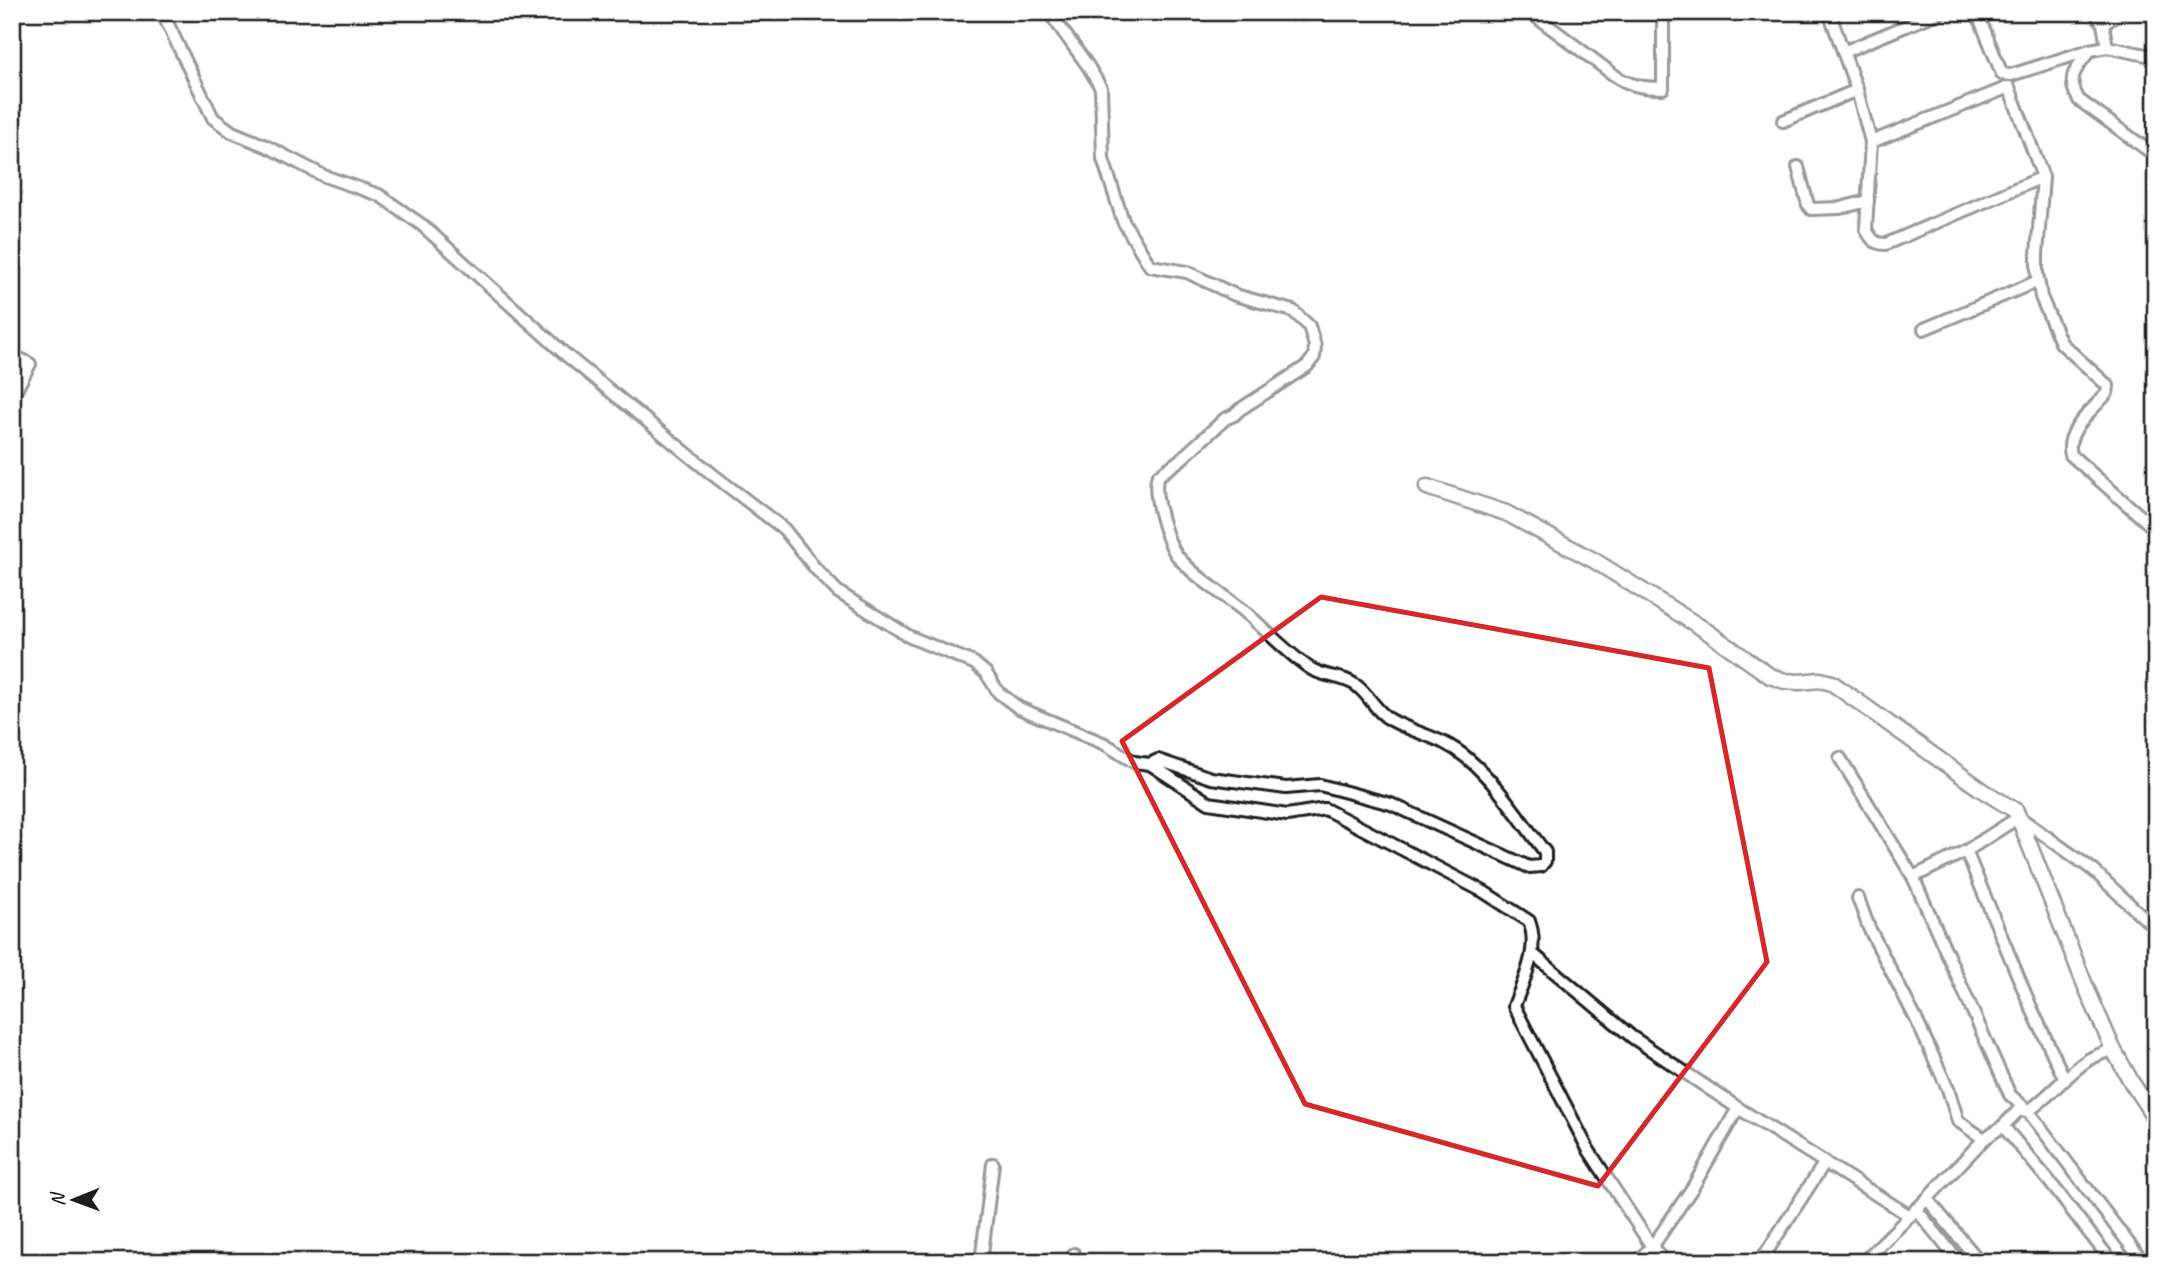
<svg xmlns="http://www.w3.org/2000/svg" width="2168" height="1274" viewBox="0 0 2168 1274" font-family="Caveat,sans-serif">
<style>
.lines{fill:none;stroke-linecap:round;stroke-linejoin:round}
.minor-casing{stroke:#1c1c1c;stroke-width:16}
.tertiary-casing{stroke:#1c1c1c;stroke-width:19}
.minor{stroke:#fff;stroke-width:10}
.tertiary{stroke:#fff;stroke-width:14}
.marked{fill:none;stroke:#d62828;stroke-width:5;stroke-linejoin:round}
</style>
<rect width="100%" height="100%" fill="#fff"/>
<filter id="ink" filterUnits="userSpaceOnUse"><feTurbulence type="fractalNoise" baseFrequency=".0143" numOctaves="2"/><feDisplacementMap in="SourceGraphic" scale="14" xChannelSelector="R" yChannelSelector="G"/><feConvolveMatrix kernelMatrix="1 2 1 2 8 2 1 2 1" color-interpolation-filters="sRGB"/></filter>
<g filter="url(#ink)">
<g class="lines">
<defs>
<g id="minor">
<path d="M162 12 213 118 232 132 266 146 324 176 379 195 422 225 566 355 712 474 784 529 815 568 838 592 910 637 974 663 986 673 999 693 1019 708 1105 744 1134 762 1150 764 1158 760 1211 778 1286 788 1320 785 1391 804 1529 867 1541 866 1545 861V852C1521 821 1497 783 1467 758 1441 736 1418 735 1391 720 1377 713 1370 696 1357 686 1343 675 1323 678 1308 667 1285 651 1265 629 1244 611 1222 593 1196 578 1178 557 1167 543 1151 492 1158 476L1180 460 1225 419 1234 415 1239 410 1307 366 1314 357 1315 346 1309 326 1293 311 1235 295 1187 272 1150 266 1123 221 1103 159 1101 88 1088 66 1049 12"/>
<path d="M1530 12 1614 75C1630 86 1643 88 1663 88V12"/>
<path d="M1829 12 1857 90 1871 142 2009 87 2043 177 2037 254V273L2041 297 2061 343 2108 386 2107 393C2093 410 2064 431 2071 455L2156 530"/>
<path d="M1977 12 2002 74 2011 75 2090 50 2107 47 2156 57"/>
<path d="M2095 12 2103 24"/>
<path d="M2107 47 2103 24 2122 12"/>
<path d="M2090 50C2076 69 2065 77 2079 100L2156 156"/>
<path d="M1843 52 1940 12"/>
<path d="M1783 121 1857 90"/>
<path d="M1871 142 1866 229C1871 239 1874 244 1886 244L2043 177"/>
<path d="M1798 167 1808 205 1811 209 1840 208 1868 201"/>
<path d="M1924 329 2038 281"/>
<path d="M12 355 30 364 12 397"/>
<path d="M1840 758 1913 877 2010 1095 2028 1111 2143 1262"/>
<path d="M1150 764 1209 803 1287 815 1325 809 1484 892 1529 921C1540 949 1524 979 1514 1006L1588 1149 1652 1247 1665 1262"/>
<path d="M1966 851 2030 1005 2065 1080"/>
<path d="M1913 877 1966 851 2019 817 2093 870 2156 929"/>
<path d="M1858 898 1869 928 1916 1019 1948 1089 1958 1121 1984 1139"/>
<path d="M1533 954 1632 1037 1738 1108 1693 1187 1652 1247 1636 1262"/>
<path d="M1738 1108 1910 1216"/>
<path d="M2028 1111C2050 1097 2065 1075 2088 1060 2095 1055 2105 1053 2113 1049"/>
<path d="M2003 1126 2049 1181 2112 1262"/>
<path d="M1927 1199 1980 1262"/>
<path d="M1916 1209 1959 1262"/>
<path d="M981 1262 993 1164"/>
<path d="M1073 1262 1074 1254"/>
<path d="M1760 1262 1825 1162"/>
<path d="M1863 1262 1927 1199 1984 1139 2003 1126 2019 1110 2028 1111"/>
</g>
<path id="tertiary" d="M1427 487 1506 513 1595 561 1705 630 1770 676 1785 681 1799 682 1820 680 1832 683 1982 790 2016 811 2085 985 2113 1049 2132 1083 2156 1120"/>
</defs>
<use href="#minor" class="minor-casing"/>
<use href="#tertiary" class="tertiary-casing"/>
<use href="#minor" class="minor"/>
<use href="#tertiary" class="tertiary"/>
</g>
</g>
<path d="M0 0H2168V1274H0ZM1321 597 1709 668 1767 962 1598 1186 1305 1104 1122 741Z" fill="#fff" fill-opacity=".55" fill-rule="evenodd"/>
<path class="marked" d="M1321 597 1709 668 1767 962 1598 1186 1305 1104 1122 741Z"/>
<rect width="2168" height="1274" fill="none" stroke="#fff" stroke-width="42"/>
<rect x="21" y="21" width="2126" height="1232" fill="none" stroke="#1c1c1c" stroke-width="2.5" filter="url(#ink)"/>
<g transform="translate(74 1200) rotate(269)" stroke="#ffffff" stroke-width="5" paint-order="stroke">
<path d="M0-5L12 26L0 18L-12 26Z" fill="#1c1c1c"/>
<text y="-10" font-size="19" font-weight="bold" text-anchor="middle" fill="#1c1c1c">N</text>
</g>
</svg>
